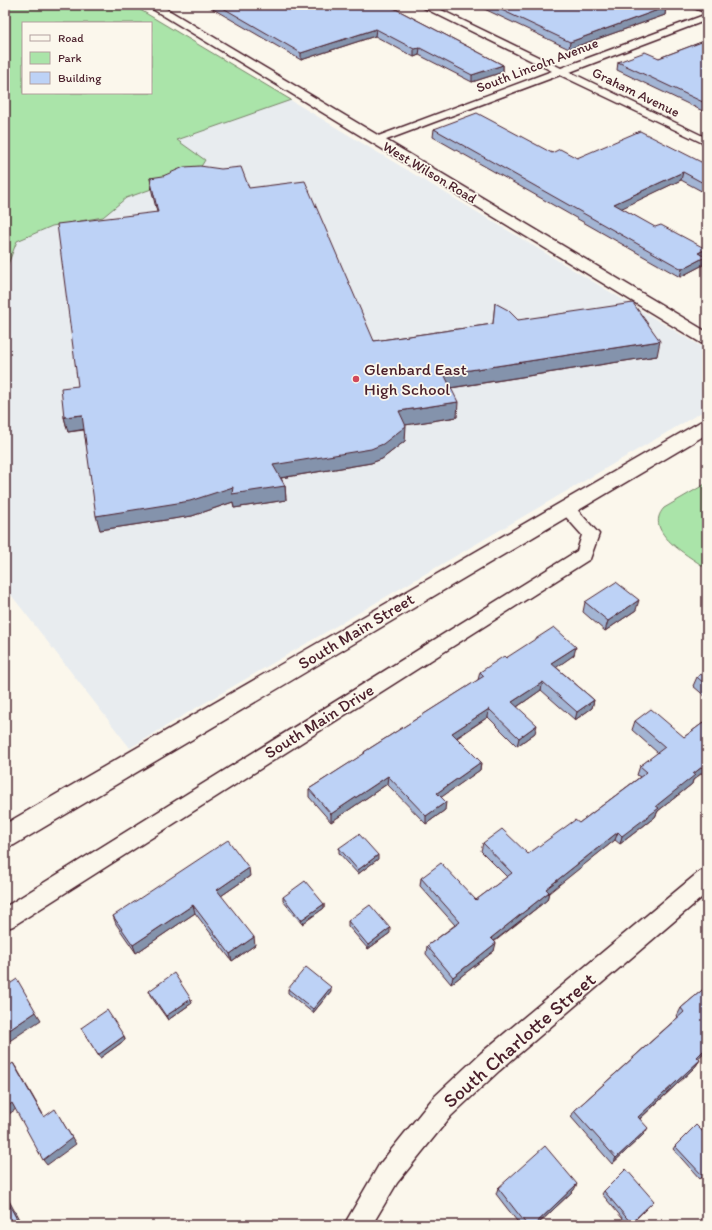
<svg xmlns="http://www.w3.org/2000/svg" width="712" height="1230" viewBox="0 0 712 1230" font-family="Itim,sans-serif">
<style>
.built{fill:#e8ecef;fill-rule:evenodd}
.green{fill:#aae4a9;stroke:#7a826a;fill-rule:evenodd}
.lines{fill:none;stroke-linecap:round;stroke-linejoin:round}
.minor-casing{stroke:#4a1f2b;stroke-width:3}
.tertiary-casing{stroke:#4a1f2b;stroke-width:3}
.secondary-casing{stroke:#4a1f2b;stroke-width:3}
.minor{fill:#fbf7ec;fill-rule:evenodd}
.tertiary{fill:#fbf7ec;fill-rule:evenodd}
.secondary{fill:#fbf7ec;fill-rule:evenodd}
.wall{fill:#a3b5d4;stroke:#4a1f2b}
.shaded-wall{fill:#8493ac;stroke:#4a1f2b}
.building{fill:#bdd2f6;stroke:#4a1f2b}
.poi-dot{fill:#d1495b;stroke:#fbf7ec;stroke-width:1.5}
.labels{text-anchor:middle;stroke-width:3.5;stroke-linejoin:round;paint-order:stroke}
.far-street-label{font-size:14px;fill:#4a1f2b;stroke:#fbf7ec}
.poi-label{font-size:17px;fill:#4a1f2b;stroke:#fbf7ec;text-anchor:start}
.street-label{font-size:17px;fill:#4a1f2b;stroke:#fbf7ec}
.near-street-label{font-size:20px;fill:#4a1f2b;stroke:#fbf7ec}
</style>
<rect width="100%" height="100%" fill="#fbf7ec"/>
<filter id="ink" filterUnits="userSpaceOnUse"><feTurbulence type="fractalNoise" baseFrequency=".025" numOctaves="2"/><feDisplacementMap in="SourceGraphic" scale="8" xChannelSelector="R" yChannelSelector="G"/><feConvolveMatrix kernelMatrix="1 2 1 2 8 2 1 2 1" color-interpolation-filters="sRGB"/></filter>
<g filter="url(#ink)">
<path class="built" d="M5 5H132L707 350V409L189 712 130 748 5 587ZM23 23H151V93H23Z"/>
<g class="green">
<path d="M5 5H132L291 100 177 140 205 160 197 173 126 198 103 217 52 226 17 241 5 272ZM23 23H151V93H23Z"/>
<path d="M707 483V569C690 556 642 532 664 508Z"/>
</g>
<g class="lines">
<defs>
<g id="minor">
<path d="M418 5H431L561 68 707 14V20L570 72 707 138V145L560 75 381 142H373L371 140 373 138 552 71Z"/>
<path d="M690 5 707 7V13L692 7Z"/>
<path d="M566 502 572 504 599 534 590 559 13 926 5 929V907L577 551 582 535 558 508 560 504Z"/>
<path d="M707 869V893L499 1071 451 1116 397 1183 372 1225H344L379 1165 433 1098 481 1053 699 872Z"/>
</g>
<path id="tertiary" d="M146 5H160L707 332V344L701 343Z"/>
<path id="secondary" d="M707 420V434L14 845 5 848V824L700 422Z"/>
</defs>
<use href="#minor" class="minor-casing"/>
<use href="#tertiary" class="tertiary-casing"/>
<use href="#secondary" class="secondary-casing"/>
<use href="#minor" class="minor"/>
<use href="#tertiary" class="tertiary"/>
<use href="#secondary" class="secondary"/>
</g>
<g class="wall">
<path d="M206 5H388L503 65V72L472 82 419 55 414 57 375 36 301 60Z"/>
<path d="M476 5H660L666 7 665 15 569 49Z"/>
<path d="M707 40V113L617 70 618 62 659 58Z"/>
<path d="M434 129 552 153 577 158 707 165V194L681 180 621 208 705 257 703 265 680 277 433 137Z"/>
<path d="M150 178 249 188 374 341 493 324 495 303 518 320 657 356 451 388 457 417 405 425V441L382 459 371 463 281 478 285 486 286 500 234 508 233 502 192 516 100 530 84 430 68 432 64 417 157 212 152 192Z"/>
<path d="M585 602 636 610 605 631 583 612Z"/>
<path d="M574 655 556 667 594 700 592 708 575 720 541 690 517 707 535 733 517 746 488 717 457 738 481 762 480 770 441 797 445 810 426 824 387 784 331 822 309 797V789L364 754V752L478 680 480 672 506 658Z"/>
<path d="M707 670V698L693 686 697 677Z"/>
<path d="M707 720V769L693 780 692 784 658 811 655 817 620 844 615 840 549 892 547 900 494 942V951L451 984 426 954 427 946 455 925 420 886 421 878 476 900 507 877 481 851 483 843 528 854 579 823 640 777 637 775 640 766 658 753 632 730 635 721 684 737Z"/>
<path d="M339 848 378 859 358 874 339 853Z"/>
<path d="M250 876 221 896 255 945 232 961 195 913 136 953 116 924 113 916Z"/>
<path d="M283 897 324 904V908L302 924 283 901Z"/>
<path d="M348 921 390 933 368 949 348 926Z"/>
<path d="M707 986 698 1058 700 1060 695 1067 640 1119 644 1134 612 1164 571 1117 574 1111 678 1017 677 1016 681 1008Z"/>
<path d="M288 989 331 991 313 1013 288 993Z"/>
<path d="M149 991 192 1003 168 1020 150 995Z"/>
<path d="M81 1028 124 1036 125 1040 100 1058Z"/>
<path d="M707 1136V1172L700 1179 673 1149 675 1146Z"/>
<path d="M498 1188 574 1190 537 1225H520L496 1194Z"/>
<path d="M604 1191 654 1201 630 1225H628L602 1194Z"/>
</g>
<g class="shaded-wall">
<path d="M666 7 665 15 569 49 570 42Z"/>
<path d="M376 29 375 36 301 60V53Z"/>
<path d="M420 48 419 55 414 57V49Z"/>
<path d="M503 65V72L472 82V75Z"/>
<path d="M683 172 681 180 612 213 614 204Z"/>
<path d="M706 249 704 257 698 253Z"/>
<path d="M705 257 703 265 680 277 682 269Z"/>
<path d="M660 341 657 356 443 389 444 374Z"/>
<path d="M458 402 457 417 399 426V411Z"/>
<path d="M82 415 86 429 68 432 64 417Z"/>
<path d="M406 426 405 441 382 459 371 463 274 479 273 465Z"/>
<path d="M285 486 286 500 234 508 233 502 192 516 100 530 96 516 233 487Z"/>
<path d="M639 600 636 610 605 631 608 621Z"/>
<path d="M576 647 574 655 550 672 551 663Z"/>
<path d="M543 682 541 690 511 711 512 702Z"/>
<path d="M594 700 592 708 575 720 577 712Z"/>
<path d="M489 709 488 717 451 741 452 733Z"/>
<path d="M537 725 535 733 517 746 519 738Z"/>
<path d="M481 762 480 770 436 801 437 793Z"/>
<path d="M707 763V769L693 780 692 784 658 811 655 817 620 844 622 836 693 774Z"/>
<path d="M388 776 387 784 331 822V814Z"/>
<path d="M446 802 445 810 426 824V816Z"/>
<path d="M618 832 615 840 544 897 546 889Z"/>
<path d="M378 855V859L358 874V870Z"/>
<path d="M249 868 250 876 218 898 217 890Z"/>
<path d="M549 892 547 900 489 945 491 938Z"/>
<path d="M324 904V908L302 924 301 920Z"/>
<path d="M193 905 195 913 136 953 133 945Z"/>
<path d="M390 928V933L368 949V945Z"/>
<path d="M254 937 255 945 232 961 230 954Z"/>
<path d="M496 943 494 951 451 984 453 977Z"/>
<path d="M331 987V991L313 1013V1009Z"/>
<path d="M191 999 192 1003 168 1020 166 1016Z"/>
<path d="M36 1012 41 1020 5 1044V1033Z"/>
<path d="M124 1036 125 1040 100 1058 98 1055Z"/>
<path d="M707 1047V1050L692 1064 697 1057Z"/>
<path d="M700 1060 695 1067 634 1124 638 1117Z"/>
<path d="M13 1063 17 1069 48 1123 44 1117Z"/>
<path d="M12 1103 16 1109 5 1117V1108Z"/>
<path d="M58 1115 76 1144 47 1165 43 1160Z"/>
<path d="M648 1128 644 1134 612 1164 616 1158Z"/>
<path d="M577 1184 574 1190 537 1225H534Z"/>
<path d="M5 1193 22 1225H20L5 1197Z"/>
<path d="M654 1201 630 1225 631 1223Z"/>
</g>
<g class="building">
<path d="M218 5H388L503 65 472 75 420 48 414 49 376 29 301 53Z"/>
<path d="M491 5H660L666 7 570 42Z"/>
<path d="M707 40V104L618 62 645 52 659 58Z"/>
<path d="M477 113 552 153 560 149 577 158 640 131 707 165V185L683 172 614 204 655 227 661 225 706 249 698 253 705 257 682 269 434 129Z"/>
<path d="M200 166 221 169 241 167 249 188 305 181 374 341 493 324 495 303 508 310 518 320 633 303 660 341 444 374 458 402 399 411 406 426 383 444 371 449 273 465 285 486 232 494 233 487 190 501 96 516 82 415 64 417 61 388 78 386 57 224 158 212 150 178 163 176 184 167Z"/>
<path d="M616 582 639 600 608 621 585 602Z"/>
<path d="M554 627 576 647 551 663 594 700 577 712 543 682 512 702 537 725 519 738 489 709 452 733 481 762 437 793 446 802 426 816 388 776 331 814 309 789 365 753 364 752 484 676 480 672 504 656 506 658Z"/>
<path d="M707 670V686L697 677Z"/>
<path d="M651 709 684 737 707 720V763L693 774 695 775 656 806 659 808 622 836 618 832 546 889 549 892 491 938 496 943 453 977 427 946 460 922 421 878 441 863 476 900 512 873 483 843 502 829 528 854 575 820 579 823 647 772 640 766 665 747 635 721Z"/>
<path d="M359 834 378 855 358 870 339 848Z"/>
<path d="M228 840 249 868 217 890 254 937 230 954 193 905 133 945 113 916Z"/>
<path d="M305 881 324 904 301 920 283 897Z"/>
<path d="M370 905 390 928 368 945 348 921Z"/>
<path d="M306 967 331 987 313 1009 288 989Z"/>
<path d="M174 973 191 999 166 1016 149 991Z"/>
<path d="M17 979 36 1012 5 1033V987Z"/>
<path d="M707 986V1047L697 1057 700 1060 638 1117 648 1128 616 1158 574 1111 684 1012 681 1008Z"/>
<path d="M107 1010 124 1036 98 1055 81 1028Z"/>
<path d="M13 1063 44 1117 55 1109 72 1138 43 1160 12 1103 5 1108V1069Z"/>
<path d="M696 1125 707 1136V1172L703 1176 675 1146Z"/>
<path d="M545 1146 577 1184 534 1225H527L498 1188Z"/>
<path d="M626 1169 654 1201 631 1223 604 1191Z"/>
<path d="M5 1197 20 1225H5Z"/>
</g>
</g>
<circle class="poi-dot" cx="356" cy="379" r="4"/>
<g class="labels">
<g class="far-street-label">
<text transform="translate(537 65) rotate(-21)" y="5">South Lincoln Avenue</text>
<text transform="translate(636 92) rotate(26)" y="5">Graham Avenue</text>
<text transform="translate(430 172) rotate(31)" y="5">West Wilson Road</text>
</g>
<g class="poi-label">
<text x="364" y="375">Glenbard East<tspan x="364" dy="20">High School</tspan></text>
</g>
<g class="street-label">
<text transform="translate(356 631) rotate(-31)" y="6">South Main Street</text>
<text transform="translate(319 721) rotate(-32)" y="6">South Main Drive</text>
</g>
<g class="near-street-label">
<text transform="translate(519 1040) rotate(-41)" y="7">South Charlotte Street</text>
</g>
</g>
<rect width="712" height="1230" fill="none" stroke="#fbf7ec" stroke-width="20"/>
<rect x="10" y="10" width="692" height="1210" fill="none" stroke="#4a1f2b" stroke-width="1.5" filter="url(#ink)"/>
<rect x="22" y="22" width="130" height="72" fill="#fbf7ec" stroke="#b4a19f"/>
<rect x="30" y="35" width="20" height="6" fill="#fbf7ec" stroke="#b4a19f"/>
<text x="58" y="42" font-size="12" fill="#4a1f2b">Road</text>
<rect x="30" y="52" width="20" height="12" fill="#aae4a9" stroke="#b4a19f"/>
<text x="58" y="62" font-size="12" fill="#4a1f2b">Park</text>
<rect x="30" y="72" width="20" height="12" fill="#bdd2f6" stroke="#b4a19f"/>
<text x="58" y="82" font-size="12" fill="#4a1f2b">Building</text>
</svg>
